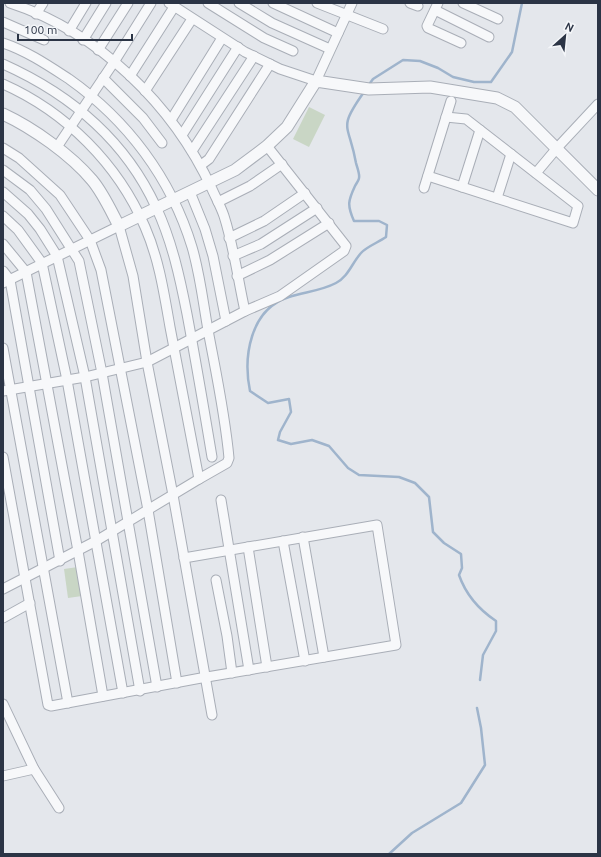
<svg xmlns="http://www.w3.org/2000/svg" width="601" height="857" viewBox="0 0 601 857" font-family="Ubuntu,sans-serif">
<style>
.green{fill:#c9d6c5}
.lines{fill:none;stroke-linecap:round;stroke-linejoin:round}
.stream{stroke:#9fb4cc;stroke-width:2.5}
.minor-casing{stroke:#a9aeb7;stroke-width:11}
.tertiary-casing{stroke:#a9aeb7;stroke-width:13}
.minor{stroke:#f7f8fa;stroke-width:9}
.tertiary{stroke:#f7f8fa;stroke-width:11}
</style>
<rect width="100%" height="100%" fill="#e4e7ec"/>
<g class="green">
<path d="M309 107 325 115 309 147 293 139Z"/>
<path d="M78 567 82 596 68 598 64 569Z"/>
</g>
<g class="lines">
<g class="stream">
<path d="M368 86 373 79 403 60 420 61 438 68 453 77 474 82H491L512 52 522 3"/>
<path d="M364 92C337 130 349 123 356 163 357 167 360 174 359 178 359 180 356 184 355 186 348 201 347 205 354 221H379L387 225 386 237C379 242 366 247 361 253 352 263 348 277 336 283 321 291 304 292 289 297 250 309 243 357 250 391L268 403 289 399 291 412 280 432 278 440 291 444 312 440 329 446 348 468 359 475 399 477 415 483 429 497 433 532 444 543 461 554 462 568 459 575C466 595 478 609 496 621V631L483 655 480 680"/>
<path d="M389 854 412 833 461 803 485 765 481 728 477 708"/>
</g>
<defs>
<g id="minor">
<path d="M10 3C99 32 173 105 212 189 216 198 221 207 224 216 234 247 238 280 245 311"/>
<path d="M169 3 245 52 280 69 316 81 352 3"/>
<path d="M208 3 264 38 293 51"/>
<path d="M239 3 272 23 330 49"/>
<path d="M273 3 338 33"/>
<path d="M317 3 383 29"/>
<path d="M410 3 418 6"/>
<path d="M438 3 427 26 428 28 461 43"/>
<path d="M463 3 498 19"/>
<path d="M435 10 489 37"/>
<path d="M36 14 43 3"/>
<path d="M3 22 44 40"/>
<path d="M69 31 86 3"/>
<path d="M83 40 106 3"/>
<path d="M3 43C27 51 49 66 69 79 127 120 171 178 192 247 200 274 203 302 208 330 216 373 225 414 229 458L227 463 199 479"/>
<path d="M98 50 128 3"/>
<path d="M3 64C70 94 125 140 156 207 172 241 180 278 187 314 196 362 204 409 212 457"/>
<path d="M130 76 174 7"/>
<path d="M103 78 143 118 162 143"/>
<path d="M3 84C66 112 118 164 145 227 159 259 164 293 170 327 180 378 189 429 199 479L96 541 3 589"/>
<path d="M145 91 192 19"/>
<path d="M171 120 222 38"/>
<path d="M182 135 238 47"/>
<path d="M57 147 114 62 151 3"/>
<path d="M3 148 19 158 60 195 90 240 101 270 148 510 177 683"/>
<path d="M192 151 254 56"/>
<path d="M201 165 209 159 270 64"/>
<path d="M3 170 30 190 46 209 79 261 102 373 157 687"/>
<path d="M536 173 557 148 598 104"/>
<path d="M428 176 573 223 578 206 466 119 446 117"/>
<path d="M462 187 480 130"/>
<path d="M424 188 451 101"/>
<path d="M3 192 28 214 40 229 57 256 85 377 140 691"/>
<path d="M190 192 205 229 213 256 226 321"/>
<path d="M497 198 511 154"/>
<path d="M218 202 250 186 282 164"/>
<path d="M3 216 18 230 42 263 67 380 123 693"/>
<path d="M229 238 264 221 305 193"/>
<path d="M3 244 26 272 78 551 103 696"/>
<path d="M233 256 261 244 317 208"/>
<path d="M3 271 10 280 60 561"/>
<path d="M237 276 270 260 329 223"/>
<path d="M3 283 119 226 133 276 147 362 173 495 212 715"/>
<path d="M3 348 68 703"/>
<path d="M3 391 85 377 147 362 245 311 280 296 344 251 346 246 267 146"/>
<path d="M3 457 48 705 51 706 201 678 396 645 377 525 184 558"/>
<path d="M221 500 249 670"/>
<path d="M303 537 324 657"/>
<path d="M283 541 305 661"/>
<path d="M248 547 267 667"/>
<path d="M216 580 227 636 232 673"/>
<path d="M3 618 30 603"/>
<path d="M3 704 34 769 59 808"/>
<path d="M3 776 34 769"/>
</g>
<path id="tertiary" d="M3 114C33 128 71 155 92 180 103 193 111 211 119 226L235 170 267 146 287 127 316 81 369 89 430 87 497 98 515 107 598 190"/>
</defs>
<use href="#minor" class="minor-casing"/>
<use href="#tertiary" class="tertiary-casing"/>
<use href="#minor" class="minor"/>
<use href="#tertiary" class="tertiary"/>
</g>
<rect width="601" height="857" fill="none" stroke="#2b3445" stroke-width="8"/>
<g transform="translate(565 36) rotate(27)" stroke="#f4f6f9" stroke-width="3" paint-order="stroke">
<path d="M0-3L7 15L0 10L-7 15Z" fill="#2b3445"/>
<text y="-6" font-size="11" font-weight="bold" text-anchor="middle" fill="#2b3445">N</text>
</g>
<path d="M18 34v6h114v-6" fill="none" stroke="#2b3445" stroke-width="2"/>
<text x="24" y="34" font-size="12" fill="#2b3445" stroke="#f4f6f9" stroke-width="3" paint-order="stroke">100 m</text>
</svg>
